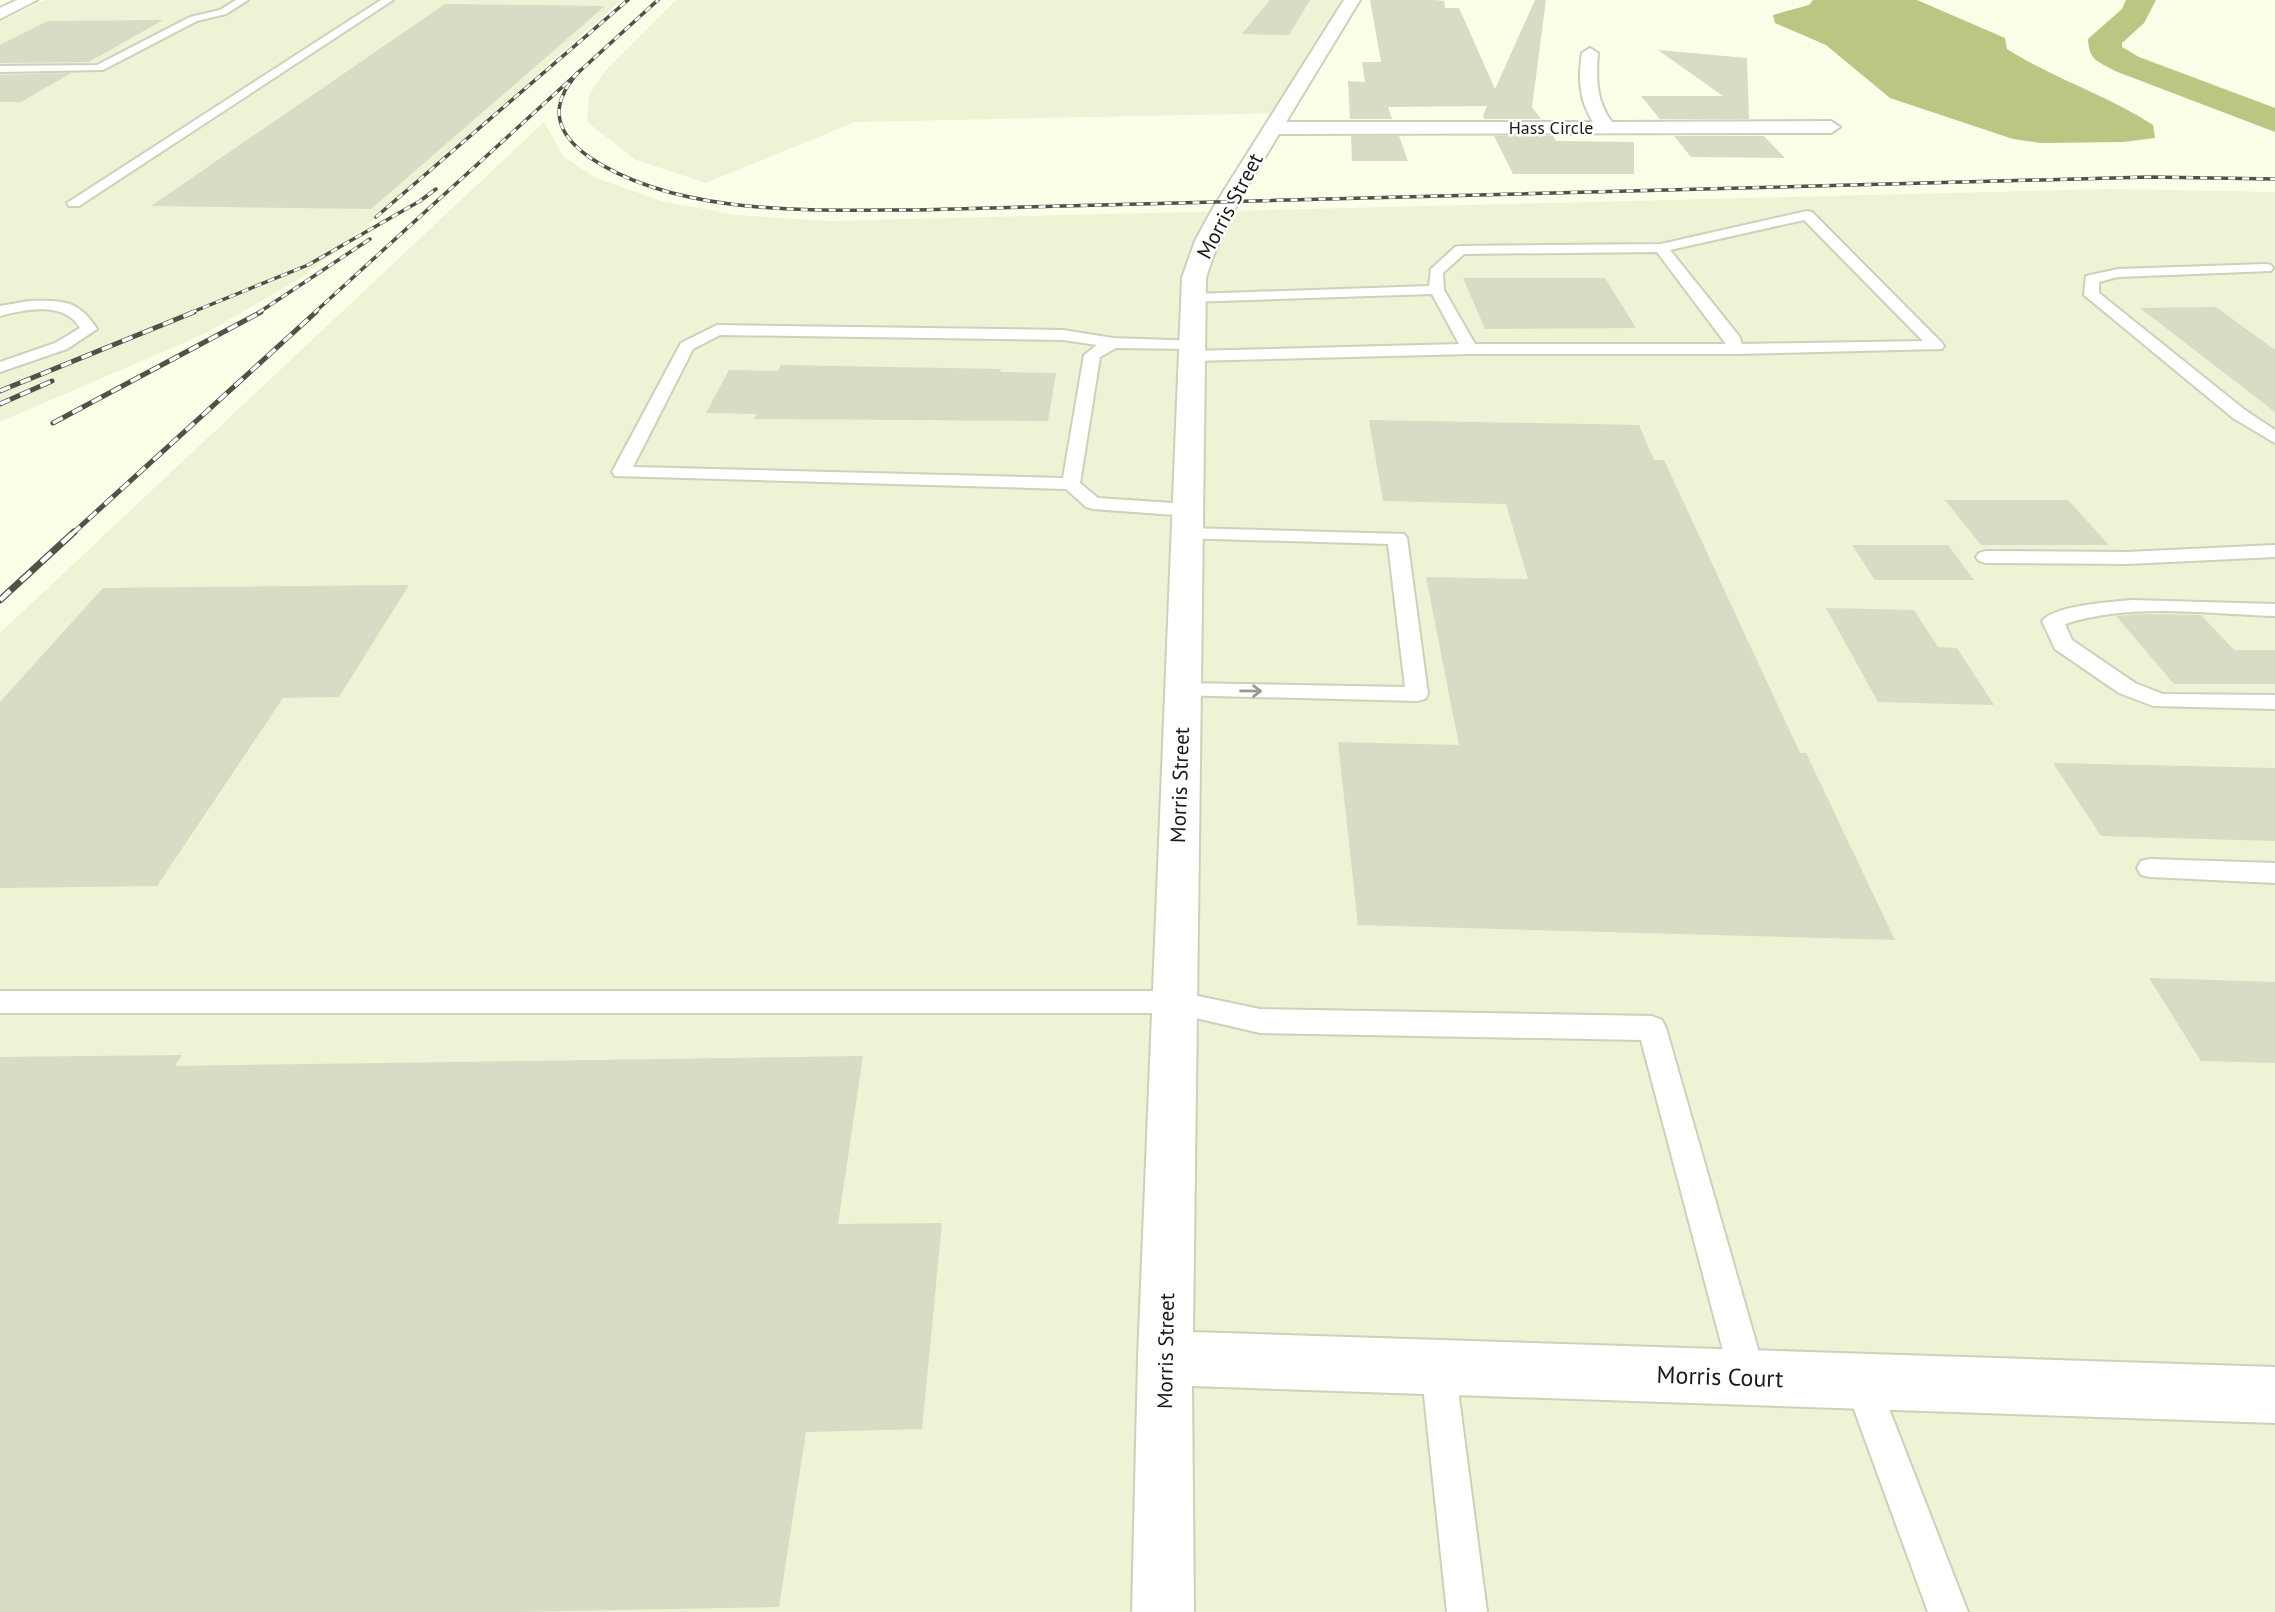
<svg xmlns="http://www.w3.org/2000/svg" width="2275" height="1612" viewBox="0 0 2275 1612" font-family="'PT Sans',sans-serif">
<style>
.built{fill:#edf3d5}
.water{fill:#bac681}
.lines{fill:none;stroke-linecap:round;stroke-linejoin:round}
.river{fill:#bac681;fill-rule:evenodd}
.building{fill:#d7dcc5}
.service-casing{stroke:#ccd1ba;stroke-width:4}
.minor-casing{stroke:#ccd1ba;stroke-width:4}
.tertiary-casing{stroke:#ccd1ba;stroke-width:4}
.service{fill:#fff;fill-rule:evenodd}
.minor{fill:#fff;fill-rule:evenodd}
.tertiary{fill:#fff;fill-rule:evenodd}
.rail-far2-casing{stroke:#4f5246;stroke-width:3.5}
.rail-far1-casing{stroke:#4f5246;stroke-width:5}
.rail-casing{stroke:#4f5246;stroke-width:7}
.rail-far2{stroke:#fff;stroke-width:2.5;stroke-dasharray:7;stroke-linecap:butt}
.rail-far1{stroke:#fff;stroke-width:3.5;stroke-dasharray:11;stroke-linecap:butt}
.rail{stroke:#fff;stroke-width:4.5;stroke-dasharray:14;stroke-linecap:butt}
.oneway{stroke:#989895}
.labels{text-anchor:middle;stroke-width:5;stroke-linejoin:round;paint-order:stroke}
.far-street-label{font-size:18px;fill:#191b13;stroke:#fff}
.street-label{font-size:21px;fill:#191b13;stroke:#fff}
.near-street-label{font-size:24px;fill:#191b13;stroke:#fff}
</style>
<rect width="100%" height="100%" fill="#faffe7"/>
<g class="built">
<path d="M45 0H621L365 227 301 278 204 334 0 422V22Z"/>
<path d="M676 0H1352L1281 113 855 122 706 183 636 160 587 122 589 95 606 70Z"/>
<path d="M544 122 564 157 596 178 662 201 735 215 830 221 2109 189 2275 192V1612H0V633Z"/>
</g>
<path class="water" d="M1813 0H1917L2005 38 2007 49C2054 79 2107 95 2153 125L2155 138 2123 142 2041 143 2013 139 1890 98 1826 45 1775 23 1773 15 1809 5Z"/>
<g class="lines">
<path class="river" d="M2126 0H2156L2144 23 2122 43V47L2139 57 2275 108V132L2115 71C2098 61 2089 61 2088 39L2122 9Z"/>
</g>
<g class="building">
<path d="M1270 0H1310L1289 35 1242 34Z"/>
<path d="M1370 0H1435L1444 1 1445 8H1459L1495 89 1535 0H1546L1532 107 1541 119H1485L1483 116 1487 106 1388 107 1392 119H1350L1348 81 1365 82 1362 62H1381Z"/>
<path d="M445 4 605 6 371 209 151 206Z"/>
<path d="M163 20 89 62 0 63V45L48 21Z"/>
<path d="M1658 50 1747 58 1749 119H1660L1641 96H1723Z"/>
<path d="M71 73 21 102H0V75Z"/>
<path d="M1351 136H1399L1408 161H1352Z"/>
<path d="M1494 136H1553L1556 141 1634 142V174H1513Z"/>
<path d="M1674 136H1764L1785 158 1691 157Z"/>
<path d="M1463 278H1605L1636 328 1485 329Z"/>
<path d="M2216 307 2275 350V412L2140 308Z"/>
<path d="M781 365 1001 369 1000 372 1056 373 1048 421 754 419 757 414 706 413 729 370 778 371Z"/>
<path d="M1369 420 1639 425 1654 460H1664L1800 753H1806L1895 940 1358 925 1338 742 1459 745 1426 577 1528 579 1506 504 1383 501Z"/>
<path d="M1945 500H2068L2109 545H1981Z"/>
<path d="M1852 545H1948L1974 580H1875Z"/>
<path d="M409 585 339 697 283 698 157 886 0 888V702L103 588Z"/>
<path d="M1826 608 1914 610 1938 647 1957 648 1994 705 1878 702Z"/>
<path d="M2143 614 2201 615 2234 650H2275V684H2174L2116 616Z"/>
<path d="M2053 763 2275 768V841L2101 836Z"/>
<path d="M2149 978 2275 982V1063L2201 1061Z"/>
<path d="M182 1055 175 1066 863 1056 838 1224 942 1223 922 1429 806 1432 779 1607 517 1612H0V1057Z"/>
</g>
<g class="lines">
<defs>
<g id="service">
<path d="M236 0H248L226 14 197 21 103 70 0 72V66L97 65 190 17 220 10Z"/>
<path d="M381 0H393L79 206H69L67 203Z"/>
<path d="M1807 211 1812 212 1942 343 1944 346 1942 349 1735 354H1470L1192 361 1184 356 1192 351 1459 344 1432 294 1189 302 1186 299 1194 294 1429 286 1431 269 1455 247 1460 246 1661 244ZM1804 220 1923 341 1742 344 1739 336 1670 250ZM1657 252 1726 344H1475L1444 290 1443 273 1464 254Z"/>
<path d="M2266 264 2271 265 2273 268 2271 271 2118 277 2099 282V293L2245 410 2275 430V443L2233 418 2084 295 2086 276 2118 269Z"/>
<path d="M29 301C62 300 79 300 97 329L67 349 0 372V362L55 343 80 328C65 301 25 309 0 316V306Z"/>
<path d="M717 325 1063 330 1113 338 1198 341 1200 344 1192 349 1116 348 1100 357 1080 483 1098 498 1188 504 1198 510 1188 516 1093 509 1086 507 1066 489 615 476 612 472 681 343ZM720 335 1063 340 1097 345 1084 355 1063 478 633 467 693 349Z"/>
<path d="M1187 528 1404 534 1407 538 1428 694 1425 699 1417 701 1175 695 1172 690 1175 685 1183 683 1405 687 1388 544 1180 538 1177 534Z"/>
<path d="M2275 545V557L2127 564 1986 563 1979 561 1976 557 1979 553 1986 551 2127 552Z"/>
<path d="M2132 600 2275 604V616C2206 614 2132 602 2065 624L2072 640 2135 683 2163 694 2275 695V709L2153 706 2119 693 2055 649 2042 621C2055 605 2112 602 2132 600Z"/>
<path d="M2150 859 2275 863V883L2150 877 2141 875 2137 868 2141 861Z"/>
<path d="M0 991H1174L1260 1009 1652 1016 1662 1020 1666 1028 1766 1377 1760 1389 1748 1395 1736 1389 1730 1377 1641 1040 1260 1033 1174 1013H0Z"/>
<path d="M1438 1350 1450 1355 1455 1367 1487 1612H1447L1421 1367 1426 1355Z"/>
<path d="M1862 1364 1874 1370 1968 1612H1928L1844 1382 1850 1370Z"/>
</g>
<path id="minor" d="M1344 0H1360L1286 122H1593C1579 100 1578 78 1582 53L1590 48 1598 53C1596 78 1596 101 1612 122L1831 121 1840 127 1831 133 1279 134C1250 182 1222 224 1206 278L1193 1332 2275 1367V1423L1192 1386 1194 1612H1132L1138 1358 1182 278 1195 241 1213 208Z"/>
<path id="tertiary" d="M17 0H37L0 19V8Z"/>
</defs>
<use href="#service" class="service-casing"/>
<use href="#minor" class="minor-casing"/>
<use href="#tertiary" class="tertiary-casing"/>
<use href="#service" class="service"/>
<use href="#minor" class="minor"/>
<use href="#tertiary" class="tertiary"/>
<defs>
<g id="rail-far2">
<path d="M578 72C571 82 562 92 560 104 555 127 572 145 589 157 678 217 814 210 917 210L2149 177 2275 179"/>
<path d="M376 217 628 0"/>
<path d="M190 313 308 265 420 201 436 189"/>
<path d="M258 313 370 239"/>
<path d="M314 313 658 0"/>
</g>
<g id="rail-far1">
<path d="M0 391 194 312"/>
<path d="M0 404 52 381"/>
<path d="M53 423 261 312"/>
<path d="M72 534 316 312"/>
</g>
<path id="rail" d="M0 600 74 532"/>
</defs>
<use href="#rail-far2" class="rail-far2-casing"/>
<use href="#rail-far1" class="rail-far1-casing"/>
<use href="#rail" class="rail-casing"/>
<use href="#rail-far2" class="rail-far2"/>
<use href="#rail-far1" class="rail-far1"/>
<use href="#rail" class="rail"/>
</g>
<defs><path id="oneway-shaft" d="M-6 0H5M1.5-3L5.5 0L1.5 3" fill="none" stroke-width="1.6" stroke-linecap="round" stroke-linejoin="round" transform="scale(1.75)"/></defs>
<use class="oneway" href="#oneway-shaft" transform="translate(1251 691) rotate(1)"/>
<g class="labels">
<g class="far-street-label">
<text x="1551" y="134">Hass Circle</text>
</g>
<g class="street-label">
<text transform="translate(1230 206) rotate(-62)" y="7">Morris Street</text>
<text transform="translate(1180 785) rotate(-88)" y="7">Morris Street</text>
<text transform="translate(1166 1351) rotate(-89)" y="7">Morris Street</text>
</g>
<g class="near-street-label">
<text transform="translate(1720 1377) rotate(2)" y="8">Morris Court</text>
</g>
</g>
</svg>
